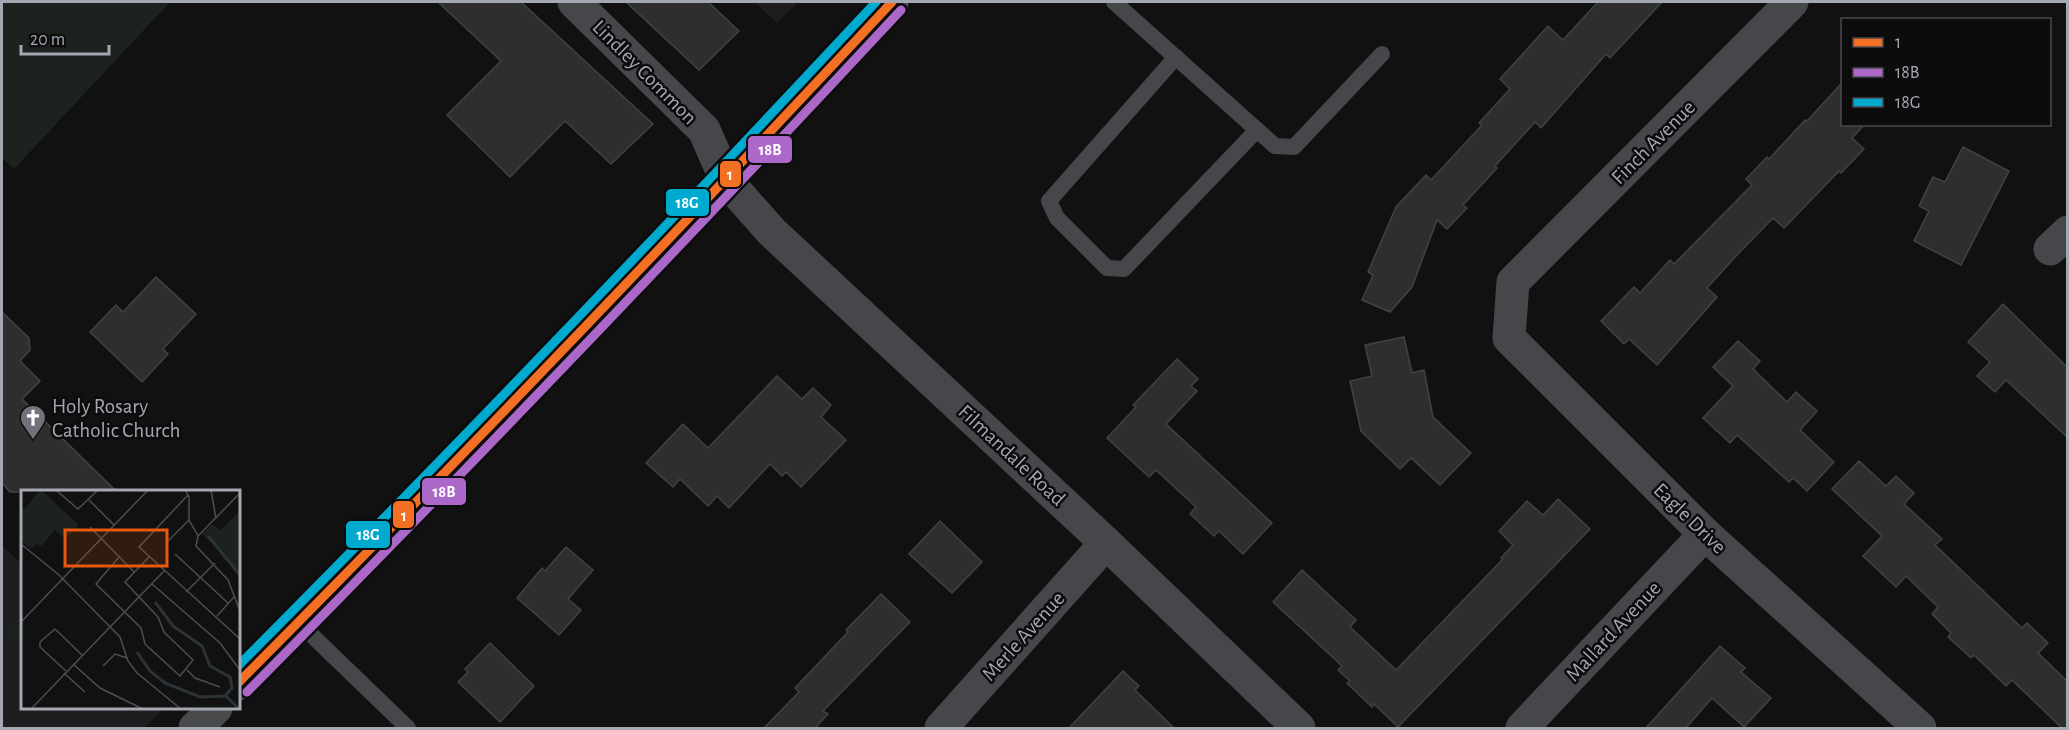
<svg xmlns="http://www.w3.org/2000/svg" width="2069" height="730" viewBox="0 0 2069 730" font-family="'Alegreya Sans',sans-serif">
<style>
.built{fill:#1e1e20}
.green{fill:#1c221d}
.building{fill:#2e2e2f;stroke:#414245;stroke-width:1.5}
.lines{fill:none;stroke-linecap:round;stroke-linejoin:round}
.service{stroke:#46474b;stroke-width:16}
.minor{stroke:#46474b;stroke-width:33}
.primary{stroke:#494a4c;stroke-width:33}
.bus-1-casing{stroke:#0c0c0d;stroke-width:14}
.bus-2-casing{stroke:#0c0c0d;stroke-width:14}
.bus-3-casing{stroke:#0c0c0d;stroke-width:14}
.bus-1{stroke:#f26f23;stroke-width:9}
.bus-2{stroke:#ac68c9;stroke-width:9}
.bus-3{stroke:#00a9ce;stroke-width:9}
.labels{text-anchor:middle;stroke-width:5;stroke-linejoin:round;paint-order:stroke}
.street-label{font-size:21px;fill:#a4a8b2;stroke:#0c0c0d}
.poi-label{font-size:21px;fill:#a4a8b2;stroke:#0c0c0d;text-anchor:start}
.inset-river{fill:none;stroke:#2b3337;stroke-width:3}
.inset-road{fill:none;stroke:#4c4d52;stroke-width:1.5}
.view{fill:#e8590c;fill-opacity:0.15;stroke:#e8590c;stroke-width:3}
.inset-edge{fill:none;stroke:#a4a8b2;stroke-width:3}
.line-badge{stroke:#0c0c0d;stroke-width:2}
.badge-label{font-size:16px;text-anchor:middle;font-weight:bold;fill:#fff}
</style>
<rect width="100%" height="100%" fill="#111112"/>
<g class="built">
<path d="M754 2H798L777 23Z"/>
<path d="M2 546 22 564V708H165L144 728H2Z"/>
</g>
<g class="green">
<path d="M2 2H170L14 169 2 158Z"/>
<path d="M22 619V645L9 632Z"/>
</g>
<g class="building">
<path d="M438 2H521L653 124 611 164 565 121 510 177 447 115 501 61Z"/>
<path d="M626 2H708L739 31 699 70Z"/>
<path d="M1598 2H1662L1610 58 1606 54 1541 128 1535 122 1495 166 1497 168 1463 205 1467 208 1447 229 1437 220 1412 287 1390 312 1362 300 1373 275 1368 272 1396 207 1426 175 1431 180 1482 125 1479 123 1510 89 1500 79 1548 26 1563 40Z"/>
<path d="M1842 83V124H1865L1852 138 1864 149 1841 173 1839 171 1784 228 1773 218 1737 255 1707 288 1717 297 1657 365 1629 339 1624 344 1601 321 1634 287 1640 293 1670 260 1674 264 1752 185 1746 179 1767 157 1769 159 1805 120 1806 122Z"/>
<path d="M1963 147 2009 171 1961 265 1914 241 1929 211 1919 206 1933 177 1945 182Z"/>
<path d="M156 277 196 314 163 349 168 354 142 382 90 332 116 305 123 312Z"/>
<path d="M2003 304 2067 367V437L2006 380 1995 392 1977 376 1990 362 1968 342Z"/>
<path d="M2 312 29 338 30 350 20 361 40 381 22 399 117 492H10L2 483Z"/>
<path d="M1404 337 1412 373 1424 370 1433 417 1471 453 1440 485 1411 458 1400 469 1361 431 1350 381 1372 376 1365 345Z"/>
<path d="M1738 341 1760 361 1753 369 1787 402 1796 392 1817 411 1800 430 1834 462 1807 491 1793 478 1789 482 1737 435 1730 443 1703 418 1733 386 1713 367Z"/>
<path d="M1177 359 1198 379 1191 386 1197 391 1166 424 1272 523 1243 554 1219 531 1214 536 1190 514 1196 507 1156 470 1149 477 1107 438 1136 407 1133 405Z"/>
<path d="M777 376 802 399 813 388 831 405 821 417 846 440 801 487 786 472 782 476 770 464 729 508 717 496 708 506 680 479 673 487 646 463 683 424 708 448Z"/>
<path d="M1859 461 1886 486 1896 476 1914 493 1904 504 1942 539 1935 545 2022 628 2027 623 2048 643 2038 653 2067 681V729H2063L2012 680 2006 686 1974 655 1971 658 1948 637 1951 633 1932 614 1938 607 1906 576 1896 587 1863 556 1882 536 1832 489Z"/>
<path d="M1558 499 1590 529 1398 727 1374 704 1372 707 1347 683 1350 681 1338 670 1342 666 1273 602 1302 570 1356 620 1350 627 1396 670 1503 559 1501 558 1513 545 1499 531 1527 501 1543 515Z"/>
<path d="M940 521 982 562 952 593 909 554Z"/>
<path d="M566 547 593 570 568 599 581 610 559 635 517 598 542 568 545 571Z"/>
<path d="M881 594 910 622 823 711 828 714 814 729H763L799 692 795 688 848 632 846 630Z"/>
<path d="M490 643 534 686 500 722 458 682 468 672 465 669Z"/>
<path d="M1720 646 1745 668 1741 672 1771 698 1744 727 1712 698 1685 729H1645Z"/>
<path d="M1123 671 1139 686 1135 690 1175 729H1068Z"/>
</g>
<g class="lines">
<g class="service">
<path d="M1114 2 1275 146 1294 147 1382 54"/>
<path d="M1176 57 1049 201 1057 218 1107 268 1124 269 1257 130"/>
<path d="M298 622 408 728"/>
</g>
<g class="minor">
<path d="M574 2 704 130 726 180 771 231 1106 543 1299 728"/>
<path d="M1792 2 1513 282 1509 338 1705 534 1920 728"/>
<path d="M2050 249 2068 232"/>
<path d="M941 728 1106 543"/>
<path d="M1522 728 1705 534"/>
</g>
<g class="primary">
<path d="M238 684 347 574 726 180 892 2"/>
<path d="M195 728 216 708"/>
</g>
<defs>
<path id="bus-1" d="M238 683C460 460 677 232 892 2"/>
<path id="bus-2" d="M247 692C468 469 686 241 901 10"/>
<path id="bus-3" d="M238 666C455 448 667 226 876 2"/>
</defs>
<use href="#bus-1" class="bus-1-casing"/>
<use href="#bus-2" class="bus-2-casing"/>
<use href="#bus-3" class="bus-3-casing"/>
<use href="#bus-1" class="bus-1"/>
<use href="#bus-2" class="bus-2"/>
<use href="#bus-3" class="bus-3"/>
</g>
<defs>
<symbol id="church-pin" viewBox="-11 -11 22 30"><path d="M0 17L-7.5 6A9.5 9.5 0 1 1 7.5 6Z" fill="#71737a" stroke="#0c0c0d"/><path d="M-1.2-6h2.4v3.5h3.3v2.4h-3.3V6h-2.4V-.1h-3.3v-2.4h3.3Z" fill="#fff"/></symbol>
</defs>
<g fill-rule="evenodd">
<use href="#church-pin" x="18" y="403" width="30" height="40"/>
</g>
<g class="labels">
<g class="street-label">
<text transform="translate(645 72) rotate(45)" y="7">Lindley Common</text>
<text transform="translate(1653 142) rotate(-45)" y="7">Finch Avenue</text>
<text transform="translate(1012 455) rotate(43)" y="7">Filmandale Road</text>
<text transform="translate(1690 518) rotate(44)" y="7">Eagle Drive</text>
<text transform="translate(1613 631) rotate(-47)" y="7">Mallard Avenue</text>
<text transform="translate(1023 636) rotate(-48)" y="7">Merle Avenue</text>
</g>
<g class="poi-label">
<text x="52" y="413">Holy Rosary<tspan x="52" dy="24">Catholic Church</tspan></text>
</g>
</g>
<g transform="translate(21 490)">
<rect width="219" height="219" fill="#111112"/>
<path d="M20 0 58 35 44 49 34 40 20 56 16 53 10 59 0 50V22ZM219 20V87L205 66 181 44 191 34 200 40Z" fill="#1c221d"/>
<path class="inset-river" d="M187 46 219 85M116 162 129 181 144 193 179 207 204 206 211 198 209 187 189 176 181 156 152 136 134 112M205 206 218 219"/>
<path class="inset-road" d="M35 0 57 19 77 0M164 0 168 7V30L177 46 175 56 207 90 219 121M190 0 195 29M167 5 118 57 219 149M68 10 93 35M69 37 113 82M177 46 219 3M145 53 168 30M0 54 38 85 99 147 107 171 116 183 160 219M154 64 207 113M98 67 75 94 120 138 124 154 159 186 172 170 143 142 137 127 104 92 128 67M131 94 199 153 219 180M165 102 194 73M196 126 213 107M0 132 127 0M52 174 79 198 122 219M82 176 94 164 106 168M166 180 174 188 199 197M45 181 19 157V152L34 139 61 165M43 183 64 202M10 219 143 81"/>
<path class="view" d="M44 40H146V76H44Z"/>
<rect width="219" height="219" class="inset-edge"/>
</g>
<g class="line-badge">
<rect x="747" y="135" width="46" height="29" rx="6" fill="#ac68c9"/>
<rect x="719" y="160" width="23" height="28" rx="6" fill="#f26f23"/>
<rect x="665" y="188" width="45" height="29" rx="6" fill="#00a9ce"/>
<rect x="421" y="477" width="46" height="29" rx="6" fill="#ac68c9"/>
<rect x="392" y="500" width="23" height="29" rx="6" fill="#f26f23"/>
<rect x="345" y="520" width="46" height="29" rx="6" fill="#00a9ce"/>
</g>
<g class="badge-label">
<text x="770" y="155">18B</text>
<text x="730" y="180">1</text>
<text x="687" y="208">18G</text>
<text x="444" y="497">18B</text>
<text x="404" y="521">1</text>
<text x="368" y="540">18G</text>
</g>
<rect width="2069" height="730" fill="none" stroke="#a4a8b2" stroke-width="6"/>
<rect x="1841" y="18" width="210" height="108" fill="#0c0c0d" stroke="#494a4f" stroke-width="1.5"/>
<rect x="1853" y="38" width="30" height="9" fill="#f26f23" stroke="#494a4f" stroke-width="1.5"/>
<text x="1895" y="48" font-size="18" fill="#a4a8b2">1</text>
<rect x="1853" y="68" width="30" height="9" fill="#ac68c9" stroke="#494a4f" stroke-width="1.5"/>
<text x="1895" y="78" font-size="18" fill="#a4a8b2">18B</text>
<rect x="1853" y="98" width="30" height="9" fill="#00a9ce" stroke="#494a4f" stroke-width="1.5"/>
<text x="1895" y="108" font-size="18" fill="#a4a8b2">18G</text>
<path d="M21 45v9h88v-9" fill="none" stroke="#a4a8b2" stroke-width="3"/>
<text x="30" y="45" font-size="18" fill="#a4a8b2" stroke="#0c0c0d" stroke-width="4.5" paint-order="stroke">20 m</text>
</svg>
